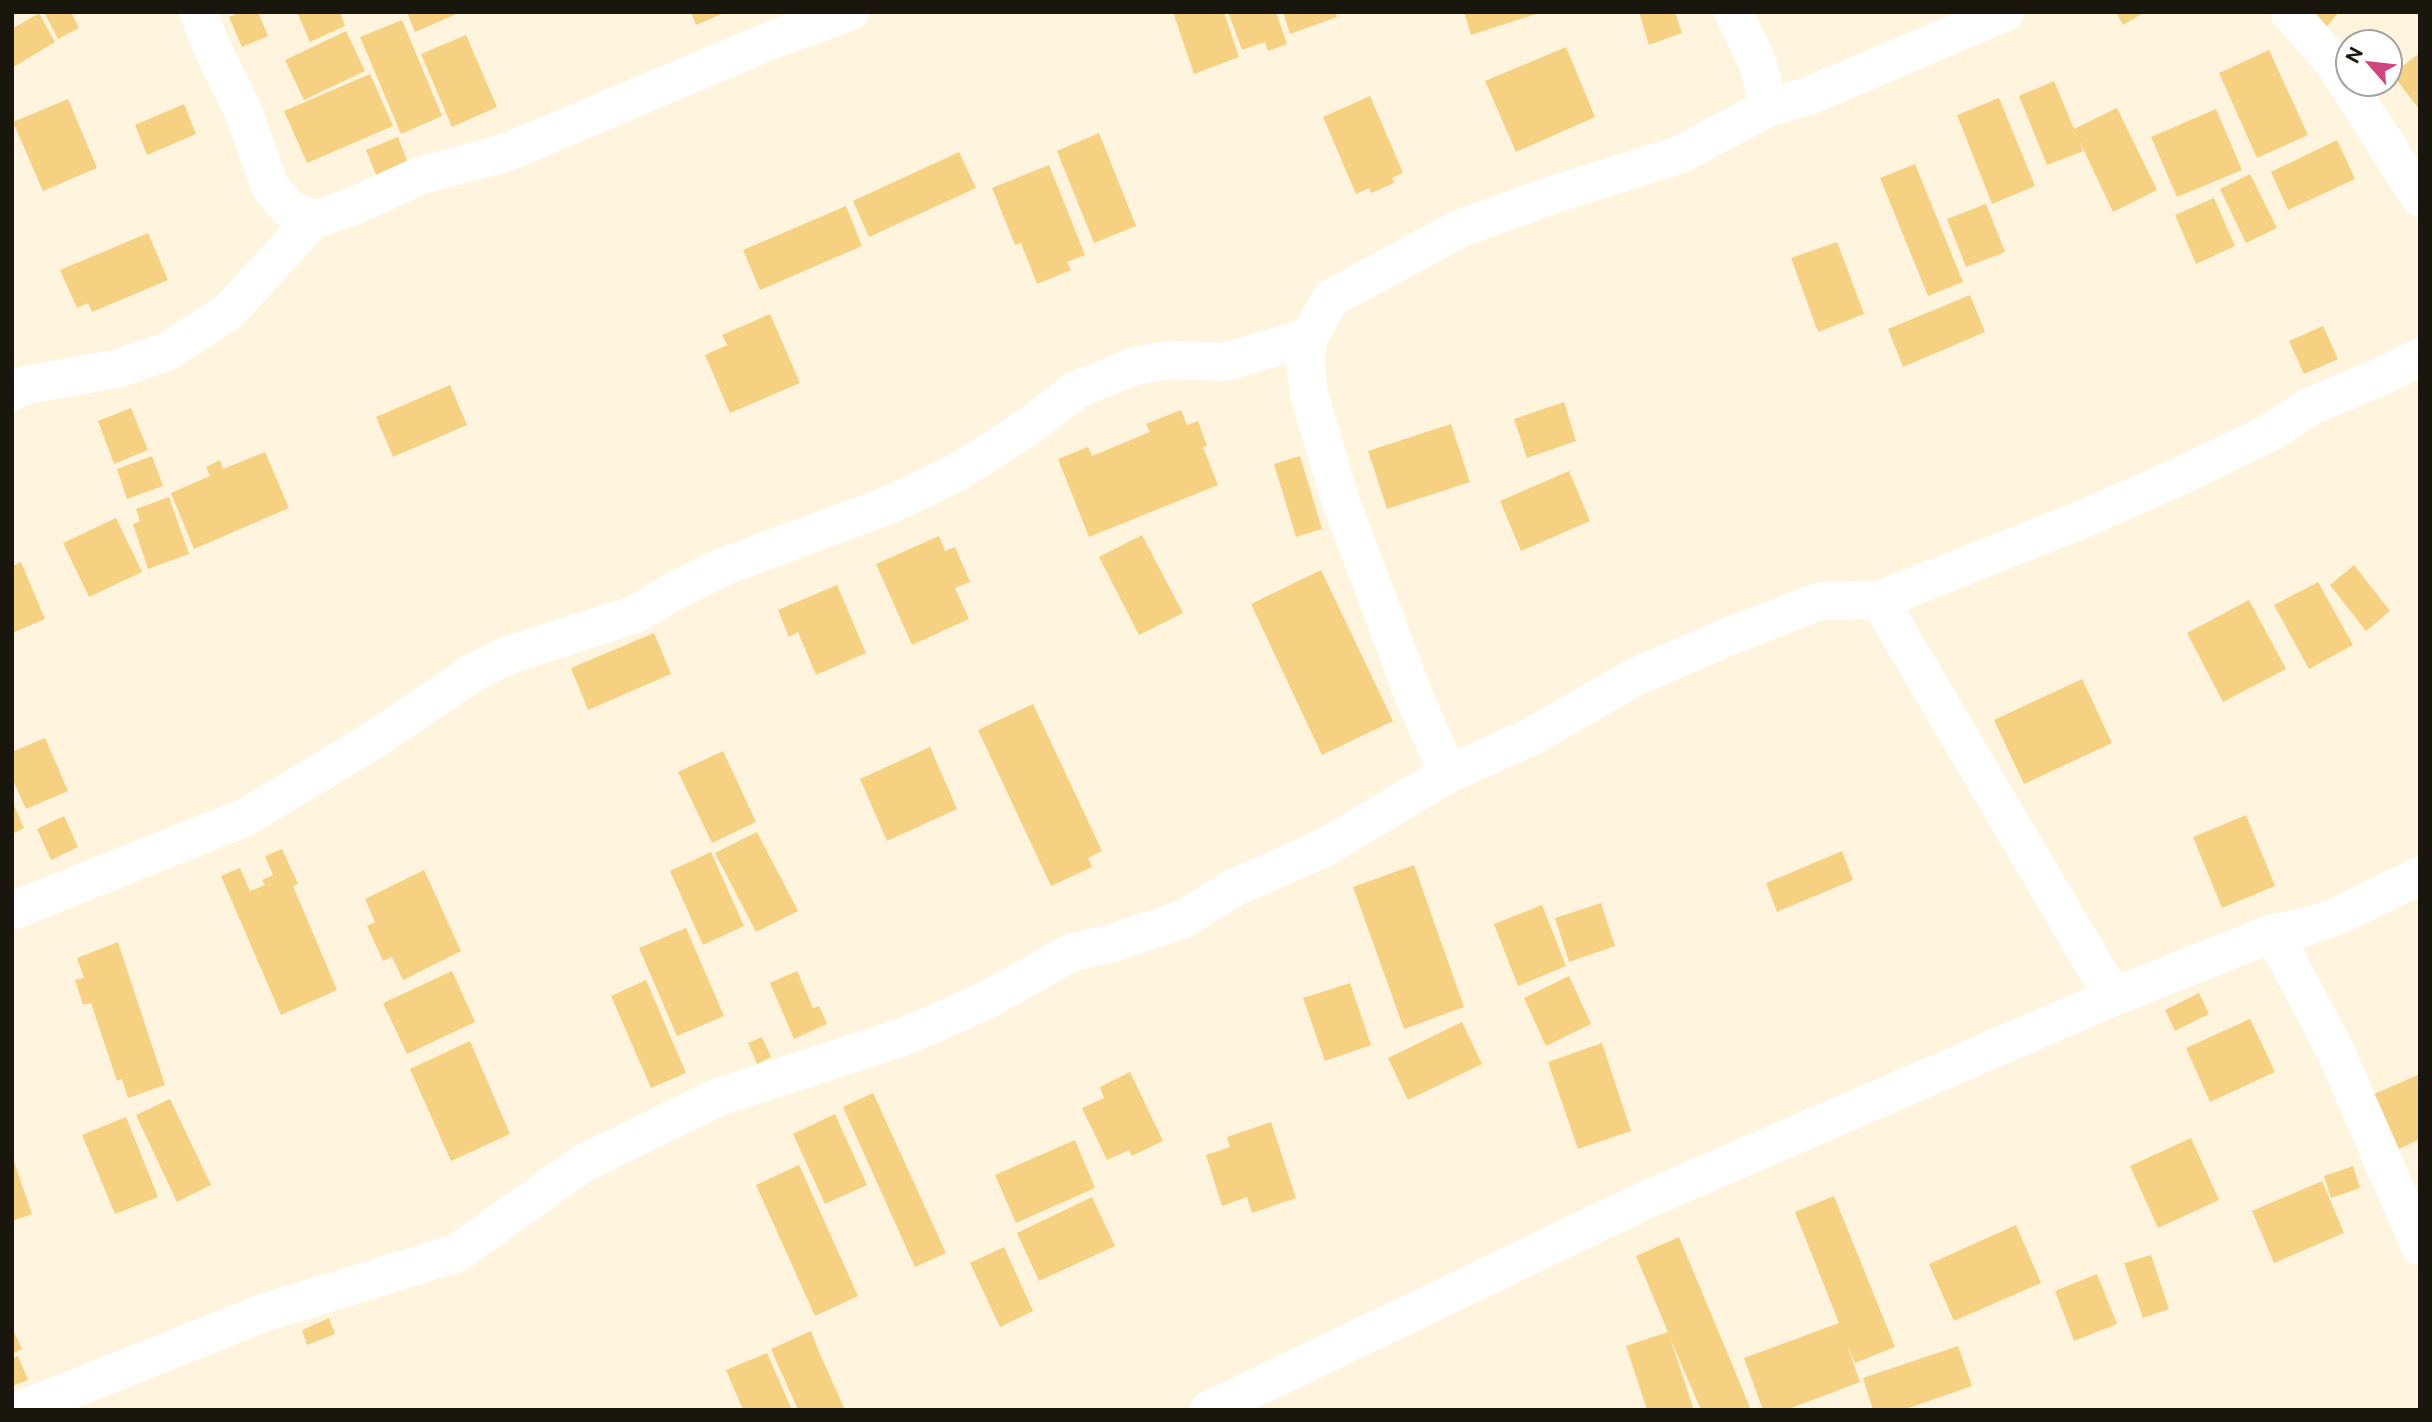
<svg xmlns="http://www.w3.org/2000/svg" width="2432" height="1422" viewBox="0 0 2432 1422" font-family="'Public Sans',sans-serif">
<style>
.building{fill:#f6d181}
.lines{fill:none;stroke-linecap:round;stroke-linejoin:round}
.minor{stroke:#fff;stroke-width:38}
</style>
<rect width="100%" height="100%" fill="#fff4de"/>
<g class="building">
<path d="M44 12H71L79 28 58 39Z"/>
<path d="M241 12H258L268 36 242 47 229 17Z"/>
<path d="M297 12H340L345 26 310 42Z"/>
<path d="M407 12H461L415 32Z"/>
<path d="M691 12H726L696 25Z"/>
<path d="M1173 12H1224L1239 57 1194 74Z"/>
<path d="M1228 12H1276L1287 44 1268 51 1265 42 1242 50Z"/>
<path d="M1283 12H1335L1337 17 1290 34Z"/>
<path d="M1464 12H1539V13L1471 35Z"/>
<path d="M1639 12H1675L1682 33 1649 45Z"/>
<path d="M2116 12H2145L2123 25Z"/>
<path d="M2304 12H2339L2324 30Z"/>
<path d="M39 13 55 42 12 68V29Z"/>
<path d="M402 20 442 116 401 134 360 37Z"/>
<path d="M346 31 365 71 304 100 285 60Z"/>
<path d="M466 35 497 107 452 127 421 54Z"/>
<path d="M1566 47 1595 117 1516 152 1485 81Z"/>
<path d="M2269 50 2308 135 2257 158 2219 73Z"/>
<path d="M2420 53V110L2392 74Z"/>
<path d="M370 74 393 126 307 163 284 111Z"/>
<path d="M2054 81 2074 129 2117 108 2157 190 2113 212 2079 140 2083 151 2047 165 2019 96Z"/>
<path d="M1370 96 1403 173 1392 178 1394 183 1371 193 1369 188 1356 194 1323 117Z"/>
<path d="M1999 98 2035 186 1992 204 1957 115Z"/>
<path d="M68 99 97 168 43 191 13 122Z"/>
<path d="M184 104 196 134 147 155 135 125Z"/>
<path d="M2216 109 2242 170 2177 197 2151 137Z"/>
<path d="M1099 133 1136 226 1094 243 1057 151Z"/>
<path d="M398 137 409 166 378 180 366 150Z"/>
<path d="M2337 140 2355 179 2288 210 2271 172Z"/>
<path d="M959 152 976 188 869 237 853 201Z"/>
<path d="M1915 164 1963 282 1928 296 1880 178Z"/>
<path d="M1049 165 1085 255 1067 262 1071 270 1037 284 1021 243 1015 245 992 188Z"/>
<path d="M2250 174 2277 228 2246 243 2220 189Z"/>
<path d="M2214 198 2235 246 2196 264 2175 215Z"/>
<path d="M1986 204 2005 252 1966 267 1947 219Z"/>
<path d="M846 206 862 246 760 290 743 250Z"/>
<path d="M148 233 168 280 92 312 88 303 77 308 60 270Z"/>
<path d="M1837 242 1864 314 1818 332 1791 258Z"/>
<path d="M1970 295 1985 332 1903 367 1888 329Z"/>
<path d="M770 314 800 383 730 413 705 355 727 345 722 335Z"/>
<path d="M2323 326 2338 359 2304 374 2289 341Z"/>
<path d="M450 385 467 425 393 457 376 417Z"/>
<path d="M1564 402 1576 441 1527 458 1514 419Z"/>
<path d="M131 408 148 450 114 464 98 421Z"/>
<path d="M1181 410 1187 425 1198 421 1207 446 1203 447 1218 485 1089 537 1058 459 1088 447 1092 456 1150 432 1146 424Z"/>
<path d="M1451 424 1470 482 1387 509 1368 451Z"/>
<path d="M265 452 289 508 194 549 171 493 210 476 206 467 220 460 223 469Z"/>
<path d="M152 456 163 486 127 499 117 469Z"/>
<path d="M1300 456 1322 529 1296 537 1274 464Z"/>
<path d="M1569 471 1590 521 1521 551 1500 501Z"/>
<path d="M169 497 189 554 148 569 133 524 140 521 136 509Z"/>
<path d="M116 518 142 572 89 597 63 543Z"/>
<path d="M1142 535 1183 613 1139 635 1099 557Z"/>
<path d="M939 536 945 551 955 547 970 582 955 588 969 619 912 645 876 564Z"/>
<path d="M21 562 45 619 12 633V566Z"/>
<path d="M2354 565 2390 611 2366 631 2330 585Z"/>
<path d="M1321 570 1393 721 1322 755 1251 604Z"/>
<path d="M2318 582 2353 645 2309 669 2274 605Z"/>
<path d="M837 585 866 653 816 675 798 632 789 637 778 610Z"/>
<path d="M2249 600 2286 669 2223 702 2187 633Z"/>
<path d="M654 633 671 674 588 710 571 668Z"/>
<path d="M2082 679 2112 743 2024 784 1994 720Z"/>
<path d="M1033 704 1102 851 1088 858 1092 867 1051 886 978 730Z"/>
<path d="M45 738 68 791 26 809 12 778V752Z"/>
<path d="M930 747 957 809 887 841 860 779Z"/>
<path d="M723 751 756 822 712 843 678 772Z"/>
<path d="M12 801 24 828 12 834Z"/>
<path d="M2246 815 2275 886 2222 908 2193 837Z"/>
<path d="M64 816 78 847 51 860 37 829Z"/>
<path d="M757 832 798 911 756 932 715 853Z"/>
<path d="M282 849 298 884 293 886 337 990 281 1015 221 876 240 868 250 891 265 885 262 880 273 875 265 856Z"/>
<path d="M1842 851 1853 880 1777 912 1766 883Z"/>
<path d="M711 852 744 926 703 945 670 871Z"/>
<path d="M1414 865 1464 1007 1404 1029 1353 887Z"/>
<path d="M424 870 461 951 403 980 392 957 383 961 367 926 375 922 365 899Z"/>
<path d="M1601 903 1615 946 1569 962 1555 918Z"/>
<path d="M1542 905 1566 966 1518 986 1494 924Z"/>
<path d="M686 928 724 1016 677 1036 639 948Z"/>
<path d="M118 942 165 1085 128 1098 122 1079 117 1081 91 1003 83 1005 75 980 84 978 77 958Z"/>
<path d="M452 971 475 1022 407 1054 383 1003Z"/>
<path d="M797 971 813 1008 819 1006 827 1024 794 1039 770 983Z"/>
<path d="M1569 976 1591 1024 1546 1046 1524 998Z"/>
<path d="M646 980 686 1073 651 1088 611 996Z"/>
<path d="M1350 983 1371 1045 1325 1061 1303 998Z"/>
<path d="M2199 993 2209 1014 2175 1031 2165 1010Z"/>
<path d="M2250 1019 2275 1072 2210 1102 2186 1048Z"/>
<path d="M1462 1022 1482 1064 1408 1100 1388 1058Z"/>
<path d="M762 1037 771 1057 757 1064 748 1043Z"/>
<path d="M470 1041 510 1134 451 1161 410 1069Z"/>
<path d="M1602 1043 1631 1131 1578 1149 1548 1062Z"/>
<path d="M1130 1072 1163 1141 1132 1156 1129 1150 1107 1160 1082 1108 1104 1098 1100 1087Z"/>
<path d="M2420 1074V1139L2399 1149 2374 1094Z"/>
<path d="M873 1093 946 1253 915 1267 843 1107Z"/>
<path d="M170 1099 211 1185 177 1202 136 1115Z"/>
<path d="M835 1114 867 1185 825 1204 793 1134Z"/>
<path d="M126 1117 158 1197 115 1214 82 1135Z"/>
<path d="M1271 1122 1296 1198 1252 1213 1247 1197 1222 1206 1206 1155 1230 1147 1227 1137Z"/>
<path d="M2191 1138 2219 1200 2158 1228 2130 1166Z"/>
<path d="M1075 1140 1095 1188 1016 1223 995 1175Z"/>
<path d="M12 1156 32 1214 12 1221Z"/>
<path d="M799 1165 858 1296 815 1316 756 1185Z"/>
<path d="M2353 1166 2360 1188 2331 1198 2324 1176Z"/>
<path d="M2322 1181 2344 1233 2274 1263 2252 1211Z"/>
<path d="M1834 1196 1895 1347 1855 1363 1847 1345 1860 1382 1786 1410H1763L1744 1358 1839 1323 1795 1212Z"/>
<path d="M1092 1197 1115 1246 1039 1281 1017 1233Z"/>
<path d="M2016 1225 2041 1283 1954 1321 1929 1264Z"/>
<path d="M1679 1237 1751 1410H1701L1670 1338 1694 1410H1647L1626 1346 1668 1332 1636 1256Z"/>
<path d="M1004 1247 1033 1311 1000 1327 970 1263Z"/>
<path d="M2151 1255 2169 1309 2143 1318 2124 1263Z"/>
<path d="M2097 1274 2117 1324 2074 1341 2055 1291Z"/>
<path d="M329 1318 335 1334 307 1345 302 1330Z"/>
<path d="M12 1328 22 1349 12 1354Z"/>
<path d="M811 1331 819 1352 845 1410H798L771 1349Z"/>
<path d="M1958 1346 1972 1386 1903 1410H1873L1863 1378Z"/>
<path d="M767 1353 792 1410H743L726 1370Z"/>
<path d="M18 1356 28 1380 12 1386V1359Z"/>
</g>
<g class="lines">
<g class="minor">
<path d="M198 12 212 48 244 113 270 187 289 209 313 220 354 206 419 176 505 153 777 38 850 12"/>
<path d="M1733 12 1758 64 1769 107"/>
<path d="M2289 12 2334 63 2420 198"/>
<path d="M12 392 26 385 120 368 168 351 228 312 313 220"/>
<path d="M1879 600 2078 521 2172 480 2271 432 2311 406 2380 377 2420 357"/>
<path d="M1448 774 1414 696 1341 502 1309 394 1305 358 1309 337 1331 298 1461 228 1555 194 1679 155 1769 107 1811 95 2005 12"/>
<path d="M12 911 246 817 372 741 474 672 512 654 636 614 674 591 722 567 892 504 961 470 1032 424 1076 390 1135 366 1169 360 1225 362 1309 337"/>
<path d="M2273 933 2302 928 2336 917 2420 876"/>
<path d="M21 1410 263 1313 457 1253 582 1164 716 1098 903 1037 987 1000 1070 953 1112 943 1184 919 1233 888 1322 849 1448 774 1531 737 1635 677 1725 638 1820 601 1879 600 2113 997"/>
<path d="M1209 1410 1650 1198 2113 997 2273 933 2336 1052 2420 1247"/>
</g>
</g>
<rect width="2432" height="1422" fill="none" stroke="#19160e" stroke-width="28"/>
<g transform="translate(2369 63) rotate(298)"><circle r="33" fill="#ffffff" stroke="#a3a29f" stroke-width="2"/>
<path d="M0-5L12 26L0 18L-12 26Z" fill="#cf457d"/>
<text y="-10" font-size="19" font-weight="bold" text-anchor="middle" fill="#19160e">N</text>
</g>
</svg>
